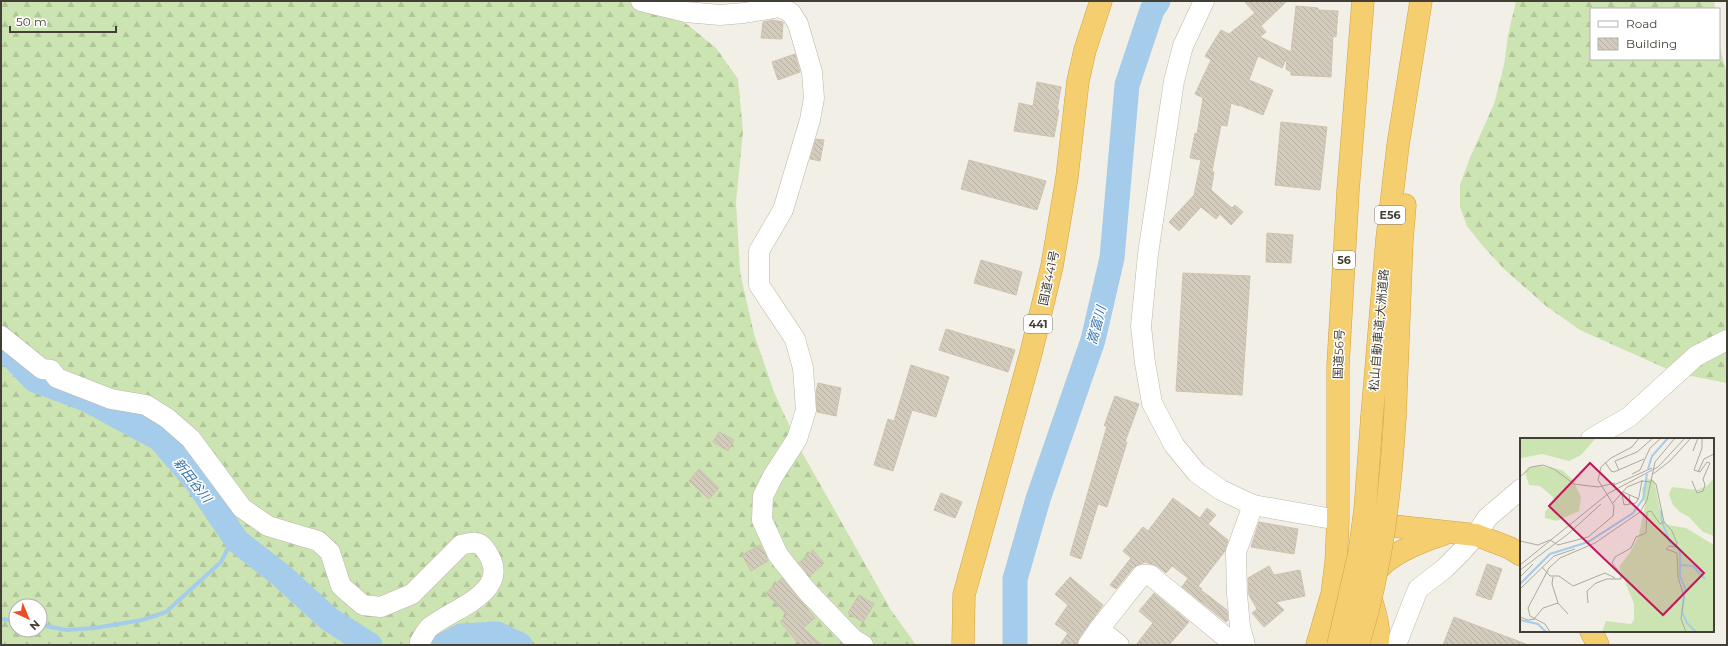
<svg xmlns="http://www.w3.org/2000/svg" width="1728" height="646" viewBox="0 0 1728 646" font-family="Montserrat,'Noto Sans JP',sans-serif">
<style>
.forest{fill:url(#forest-firs);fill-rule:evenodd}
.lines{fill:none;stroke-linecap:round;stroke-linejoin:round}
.stream{stroke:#a6cceb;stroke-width:4}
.river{stroke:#a6cceb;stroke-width:25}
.building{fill:url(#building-back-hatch);stroke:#cdc3b0}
.minor-casing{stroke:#bdb7a9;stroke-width:21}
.highway-casing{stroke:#d3a33f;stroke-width:23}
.minor{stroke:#fff;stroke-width:20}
.highway{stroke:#f4ce6f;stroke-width:22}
.highway-bridge-casing{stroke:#d3a33f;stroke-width:23;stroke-linecap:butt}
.highway-bridge{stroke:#f4ce6f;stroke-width:22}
.labels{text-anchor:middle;stroke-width:3;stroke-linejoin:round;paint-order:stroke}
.shield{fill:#fff;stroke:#7c7972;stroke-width:1}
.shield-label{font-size:11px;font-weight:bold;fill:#443f36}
.street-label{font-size:12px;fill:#443f36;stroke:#fff}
.water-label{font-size:13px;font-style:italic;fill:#3673a9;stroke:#fff}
.inset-river{fill:none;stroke:#a6cceb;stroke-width:2}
.inset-road{fill:none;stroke:#aca9a0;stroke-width:1}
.view{fill:#c2185b;fill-opacity:0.15;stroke:#c2185b;stroke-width:2}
.inset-edge{fill:none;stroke:#443f36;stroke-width:2}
</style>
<defs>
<pattern id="forest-firs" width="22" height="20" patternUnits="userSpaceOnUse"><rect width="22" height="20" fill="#cbe4b1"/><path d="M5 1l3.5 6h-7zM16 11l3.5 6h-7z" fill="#b0c599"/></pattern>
<pattern id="building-back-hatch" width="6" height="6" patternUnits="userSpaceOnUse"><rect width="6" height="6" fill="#d3cbbc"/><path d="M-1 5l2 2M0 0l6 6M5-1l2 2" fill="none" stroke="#b6afa2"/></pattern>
</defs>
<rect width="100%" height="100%" fill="#f2efe6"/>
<g class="forest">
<path d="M1 1H651L688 25 716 48 738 79 743 131 736 202 740 272 754 334 774 392 799 447 891 610 916 645H1ZM16 606H40V630H16Z"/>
<path d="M1516 1H1714L1715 9H1591V59H1719V44L1727 74V383L1676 373 1580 330 1546 306 1504 269 1482 245 1467 226 1460 207V185L1469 160 1494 104 1504 65 1508 35Z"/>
</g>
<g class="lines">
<g class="stream">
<path d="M1 619 16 621"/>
<path d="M40 625 67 630 95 628 142 620 166 612 221 562 234 536"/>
</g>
<g class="river">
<path d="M1 338 9 353 35 380 86 399 160 439 197 482 237 541 282 576 329 619 370 645"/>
<path d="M444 645 461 636 497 634 520 645"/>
<path d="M1015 645V579L1038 499 1093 340 1112 258 1127 85 1152 10 1158 1"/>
</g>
</g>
<g class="building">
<path d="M1244 1H1287L1261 26 1266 32 1260 37 1291 52 1296 6 1318 8V10L1338 11 1336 37 1333 36 1331 77 1291 75V72L1286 69 1287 57 1282 68 1258 56 1249 80 1273 90 1263 115 1239 105V106L1231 103 1227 126 1221 125 1212 171 1214 172 1211 190 1232 208 1235 205 1243 212 1231 225 1220 214 1216 219 1201 207 1179 231 1169 222 1194 195 1201 160 1190 158 1195 133 1197 134 1203 98 1195 94 1211 60 1205 56 1221 30 1229 34 1255 13Z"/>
<path d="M772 20 783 22 782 39 761 38 763 22Z"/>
<path d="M795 54 800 72 778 80 772 62Z"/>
<path d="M1037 82 1061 87 1057 110H1059L1054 137 1014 131 1019 103 1033 106Z"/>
<path d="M1281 122 1327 127 1320 190 1275 185Z"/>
<path d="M816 139 824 140 820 161 810 159Z"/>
<path d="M969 160 1046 181 1037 210 961 189Z"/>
<path d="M1267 233 1293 235 1291 263 1266 262Z"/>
<path d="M981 260 1022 272 1016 295 974 283Z"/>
<path d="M1183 273 1250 276 1242 395 1176 391Z"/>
<path d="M946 329 1015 350 1008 372 939 350Z"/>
<path d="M911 365 949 377 936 417 912 410 893 471 874 465 888 419 894 421Z"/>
<path d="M818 383 841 388 836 416 817 412 816 392Z"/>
<path d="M1115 396 1139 404 1125 442H1127L1107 507 1098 504 1081 559 1070 555 1107 426H1104Z"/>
<path d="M719 432 734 440 728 451 713 442Z"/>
<path d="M699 469 719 488 709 499 689 481Z"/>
<path d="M941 493 962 502 955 518 934 510Z"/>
<path d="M1173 498 1200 518 1207 508 1216 515 1208 524 1228 540 1225 551 1198 586 1202 589 1201 590 1227 610 1228 620 1226 622 1182 587 1188 578 1172 566 1166 573 1157 566 1145 562 1133 568 1116 589 1110 585 1131 558 1123 551 1143 527 1148 531Z"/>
<path d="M1259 522 1298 529 1294 554 1251 547Z"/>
<path d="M760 545 768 561 751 571 742 555Z"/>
<path d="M813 550 824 563 810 576 799 563Z"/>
<path d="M1487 564 1502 569 1491 600 1476 595Z"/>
<path d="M1269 566 1274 575 1300 570 1305 596 1276 602 1284 610 1264 627 1252 613 1257 609 1249 595 1248 578Z"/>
<path d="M1070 577 1103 605 1079 638 1077 645H1060L1068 633 1055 624 1068 605 1055 594Z"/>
<path d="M782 578 815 618 803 628 822 645H800L780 622 787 615 766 593Z"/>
<path d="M1154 593 1189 622 1169 645H1136L1153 623 1139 611Z"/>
<path d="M859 595 874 604 863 622 848 613Z"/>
<path d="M1454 617 1526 644V645H1443Z"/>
</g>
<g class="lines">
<defs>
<g id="minor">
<path d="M641 1 686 12 720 15 744 13 780 7 791 13 798 24 812 72 814 98 810 120 783 210 759 251V285L795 339 803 368 806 410 797 439 773 476 763 496 762 520 778 555 806 590 853 639 863 645"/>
<path d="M1204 1 1183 46 1174 81 1148 254 1141 326 1145 363 1152 403 1174 445 1197 473 1221 490 1253 505 1338 520"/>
<path d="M1 336 42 369 51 370 57 378 111 399 146 405 167 418 191 439 242 508 268 526 318 541 330 552 341 586 363 605 381 607 412 594 461 545C469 543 478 540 484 548 517 591 455 607 430 627 426 630 423 637 420 642V645"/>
<path d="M1591 439 1629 417 1696 356 1727 340"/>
<path d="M1088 645 1099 629"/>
<path d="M1119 645 1099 629 1142 575H1150L1234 644 1244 642"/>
<path d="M1245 645 1240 627 1237 594 1236 552 1253 505"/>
<path d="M1396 645 1418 589 1444 569 1463 550 1476 535 1487 518 1521 489"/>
</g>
<g id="highway">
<path d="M1372 416 1387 239 1398 145 1421 1"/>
<path d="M1395 417 1402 240 1405 205"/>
<path d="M1365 523 1476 535 1510 548 1521 555"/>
<path d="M1371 581C1379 557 1422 541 1444 534"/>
<path d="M1369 592C1373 606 1382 631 1377 645"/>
<path d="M1591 631 1598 645"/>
<path d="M963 645 964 595 1031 353 1052 266 1067 177 1078 81 1085 50 1101 1"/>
<path d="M1317 645 1332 594 1336 563 1338 520V366L1348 191 1363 1"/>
</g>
</defs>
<use href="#minor" class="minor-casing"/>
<use href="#highway" class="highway-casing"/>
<use href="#minor" class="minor"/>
<use href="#highway" class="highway"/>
<defs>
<g id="highway-bridge">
<path d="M1338 645 1359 554 1365 510 1372 416"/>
<path d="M1358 645C1382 568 1390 497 1395 417"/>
</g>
</defs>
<use href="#highway-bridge" class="highway-bridge-casing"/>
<use href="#highway-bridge" class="highway-bridge"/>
</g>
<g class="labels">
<g class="shield">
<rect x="1375" y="206" width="30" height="18" rx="3"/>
<rect x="1333" y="251" width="22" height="18" rx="3"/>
<rect x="1024" y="315" width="28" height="18" rx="3"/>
</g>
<g class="shield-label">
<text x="1390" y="219">E56</text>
<text x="1344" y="264">56</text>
<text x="1038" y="328">441</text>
</g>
<g class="street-label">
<text transform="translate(1049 278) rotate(-78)" y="4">国道441号</text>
<text transform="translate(1379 330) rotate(-85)" y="4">松山自動車道;大洲道路</text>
<text transform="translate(1339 354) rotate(-88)" y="4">国道56号</text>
</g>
<g class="water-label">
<text transform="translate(1096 325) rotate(-75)" y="5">嵩富川</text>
<text transform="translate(193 480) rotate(52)" y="5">新田谷川</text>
</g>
</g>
<g transform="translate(1520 438)">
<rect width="194" height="194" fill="#f2efe6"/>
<path d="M0 0H76L61 17 49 23 22 16 1 20ZM19 28 42 32 53 42 61 59 59 73 37 83 25 80V74L34 63 33 59 20 48 9 47 5 34 8 29ZM194 40V98L183 94 169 79 160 74 153 67 149 56 152 49 177 52 187 48ZM127 41 134 42 142 81 148 87 166 90 194 107V194H82L86 183 111 186 114 182V166L99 129 111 113 119 97 125 67 122 51Z" fill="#cbe4b1"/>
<path class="inset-river" d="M128 31 132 18 148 0M141 72 142 84 150 104 159 110 160 116V138L165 150 162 174 167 185 176 194M161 127 173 128 185 141M0 146 30 116 68 104 113 75 123 61 127 36M0 182 18 186 26 194"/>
<path class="inset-road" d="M173 13 178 0M85 24 91 33 94 34 124 21M99 32 95 23 117 14 133 0M178 34 184 21 194 16M112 36 120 32 130 10 141 0M133 36 150 23 171 0M0 39 11 29 23 27 34 31 54 46 78 49 95 45M131 42 136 46 144 84 152 93 157 105 156 109 149 108 146 111 157 115 158 139 164 159 161 181 166 194M172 43 177 55 183 53 185 47 183 41 190 25 187 24 180 34 174 32 182 10V0M94 47 132 30M103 54 119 61M102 56 104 67 110 66 109 56M88 58 78 42 81 29 91 20 112 9 119 0M93 65 107 49 122 43 131 44M110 66 116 65 119 59 122 42M0 103 18 107 30 102 38 107 68 99 93 78 94 68 88 58M0 127 89 55 138 29 165 0M22 129 30 138H39L53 148 85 135 95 140M0 132 48 96 81 66M0 139 13 126M33 139 32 146 38 165M0 151 34 118 55 111M68 165 67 153 76 145 87 141H101V136L92 125 95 119 111 110 116 99 126 95 127 74 131 73 140 86 144 84M0 179 8 182 15 181M14 181 23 170 38 165 48 176M30 194 25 186 10 178 8 170 29 130 40 120 75 105 120 74 127 62 135 24 155 0"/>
<path class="view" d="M70 25 184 135 143 177 29 68Z"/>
<rect width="194" height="194" class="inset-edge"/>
</g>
<rect width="1728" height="646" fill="none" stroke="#443f36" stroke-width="4"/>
<rect x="1590" y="8" width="130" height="52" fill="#ffffff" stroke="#b4b2af"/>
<rect x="1598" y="21" width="20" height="6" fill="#ffffff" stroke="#b4b2af"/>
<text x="1626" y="28" font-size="12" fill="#443f36">Road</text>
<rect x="1598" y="38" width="20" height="12" fill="url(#building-back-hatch)" stroke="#b4b2af"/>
<text x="1626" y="48" font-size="12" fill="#443f36">Building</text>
<g transform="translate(28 618) rotate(136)"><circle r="19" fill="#ffffff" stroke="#b4b2af"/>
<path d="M0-3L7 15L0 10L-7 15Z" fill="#ec4b23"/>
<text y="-6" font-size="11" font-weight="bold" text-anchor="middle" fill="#443f36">N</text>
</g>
<path d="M10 26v6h106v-6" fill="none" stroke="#443f36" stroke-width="2"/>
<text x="16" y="26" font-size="12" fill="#443f36" stroke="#ffffff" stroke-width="3" paint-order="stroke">50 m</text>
</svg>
